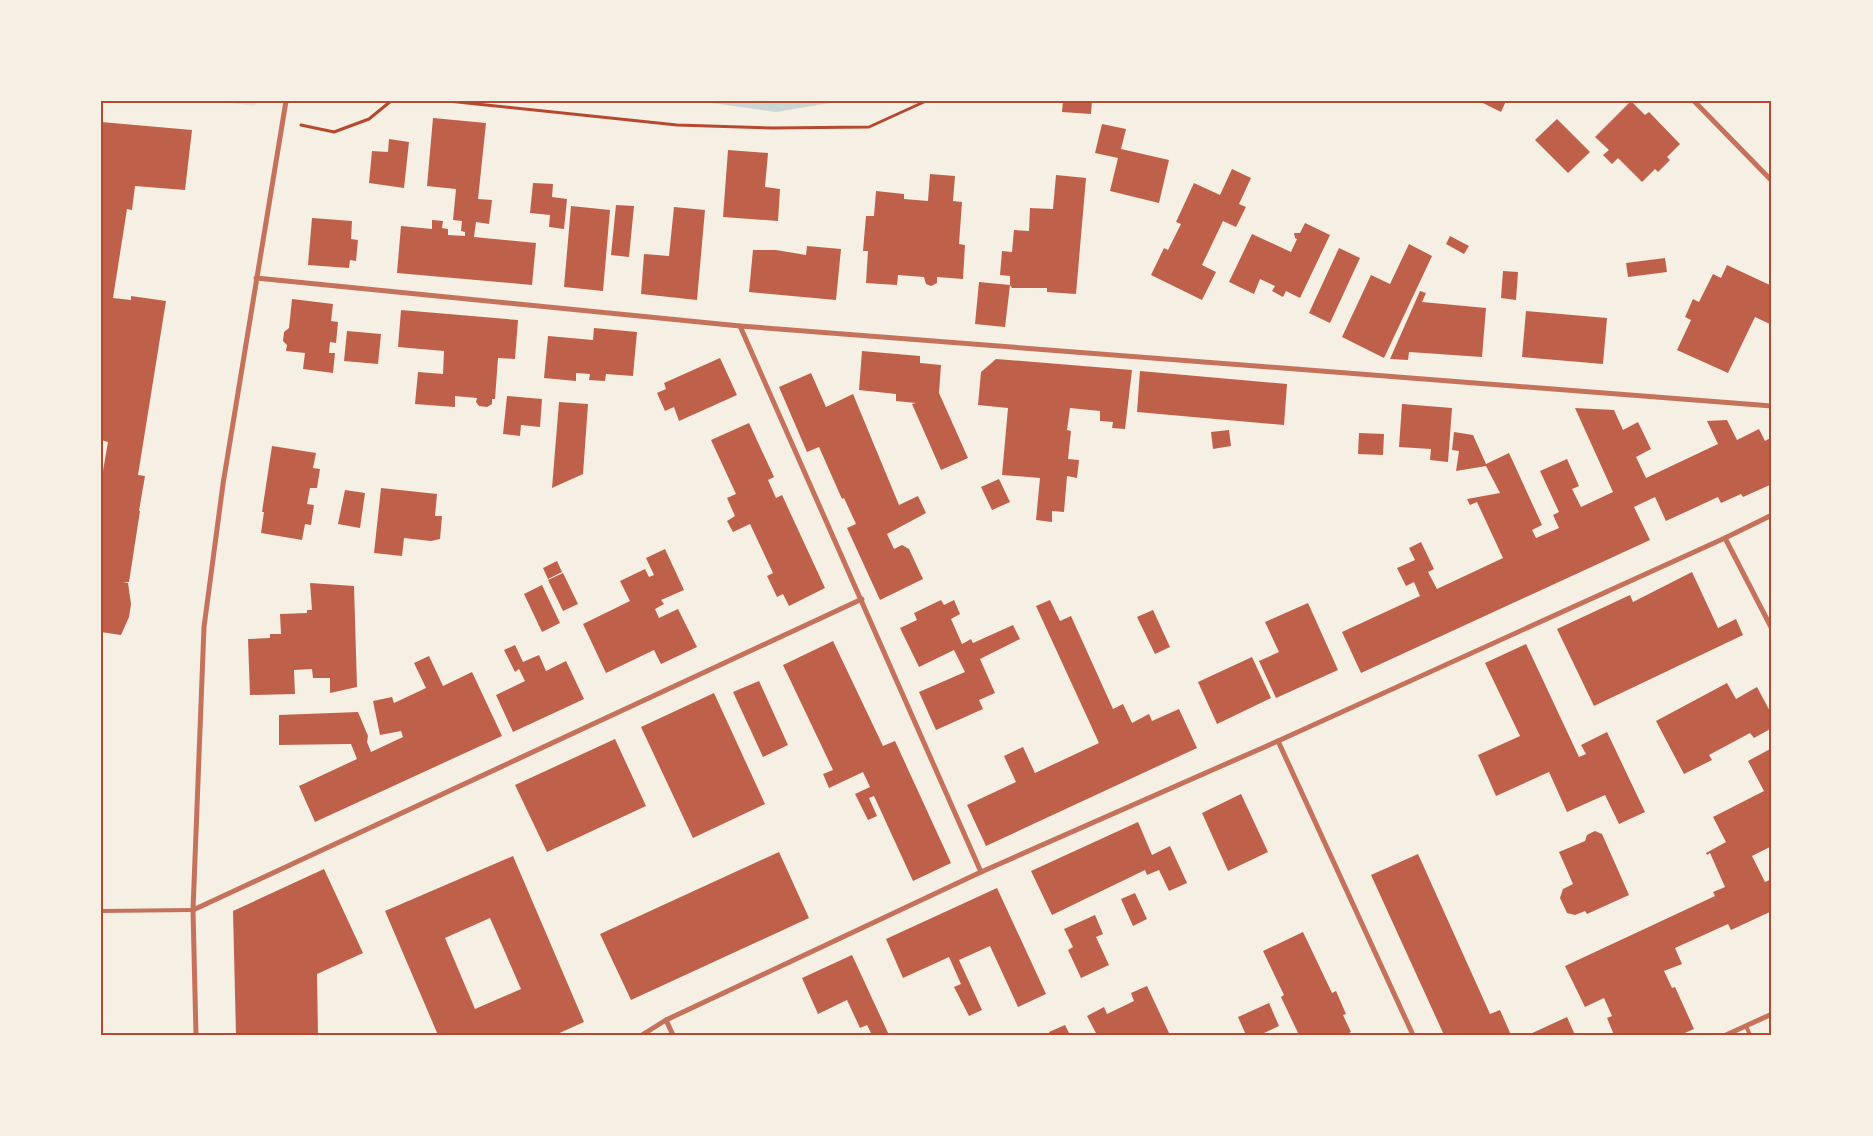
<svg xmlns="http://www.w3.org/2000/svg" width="1873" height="1136" viewBox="0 0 1873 1136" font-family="'Archivo Narrow',sans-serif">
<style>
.green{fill:#e2e4dc}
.water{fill:#c9d6d2}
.building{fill:#bf614a;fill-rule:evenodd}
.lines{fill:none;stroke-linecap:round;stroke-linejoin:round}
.path{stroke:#b5482f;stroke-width:3}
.service{stroke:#c5725c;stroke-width:4}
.minor{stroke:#c5725c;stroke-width:5}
.neatline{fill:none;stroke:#b5482f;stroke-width:2}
</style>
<rect width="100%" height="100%" fill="#f6efe4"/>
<path class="green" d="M211 101H256L255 106Z"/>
<path class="water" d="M697 101H842L776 112Z"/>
<g class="building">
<path d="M1063 101H1092L1091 114 1062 112Z"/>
<path d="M1484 101H1506L1501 112 1483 103Z"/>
<path d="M1631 101 1645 115 1649 112 1680 144 1667 157 1670 160 1658 172 1655 169 1642 182 1618 158 1612 164 1603 155 1609 150 1595 137Z"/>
<path d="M433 118 486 123 478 199 492 200 489 224 476 222 474 237 536 243 532 285 397 273 401 226 432 229V220L443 221 442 228 448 229V235L465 236V232L461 231 462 221 453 220 456 189 427 186Z"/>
<path d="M1557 119 1590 152 1568 173 1535 140Z"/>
<path d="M101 122 192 130 185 190 135 186 132 210 127 209 113 298 131 300V296L166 301 138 475 145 476 139 511H140L129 582H123L128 583 131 604 129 617 121 635 101 632V471H103L108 442 101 440Z"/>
<path d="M1102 124 1126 129 1121 149 1169 160 1159 203 1110 191 1118 158 1095 153Z"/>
<path d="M389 139 409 142 404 188 369 183 372 151 388 152Z"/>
<path d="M728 150 768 153 765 187 780 189 778 221 723 217Z"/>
<path d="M1232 169 1251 178 1239 204 1246 207 1236 227 1223 221 1202 265 1216 272 1202 300 1151 275 1164 248 1168 250 1181 224 1176 222 1194 183 1220 195Z"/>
<path d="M930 174 955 176 953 201 962 202 959 244 965 245 963 279 937 277V283L931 286 926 284 924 277 898 275 897 285 866 283 868 251H863L866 216H874L876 191 904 194V199L928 201Z"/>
<path d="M1056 175 1086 178 1076 294 1047 292V288H1012L1010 285V276L1000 275 1002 251 1012 252 1014 230 1029 231 1030 208 1053 209Z"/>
<path d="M533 183 553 184 552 197 567 199 564 229 549 227 550 215 530 213Z"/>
<path d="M616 205 634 206 629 257 611 255Z"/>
<path d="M571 206 610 210 603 291 564 287Z"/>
<path d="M674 207 705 210 697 300 641 294 644 254 669 256Z"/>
<path d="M312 218 352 221 351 239 358 240 356 261 350 260 349 268 308 265Z"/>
<path d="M1305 223 1330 235 1300 298 1286 291 1283 297 1272 291 1275 286 1260 279 1254 294 1229 282 1252 234 1291 252 1297 239 1295 238 1294 233H1300Z"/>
<path d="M1450 236 1469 246 1464 254 1446 244Z"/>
<path d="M1409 244 1432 256 1384 358 1342 337 1371 275 1390 284Z"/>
<path d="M807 246 841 249 836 300 749 292 753 250H776L806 255Z"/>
<path d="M1339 248 1360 258 1330 323 1309 313Z"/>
<path d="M1665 258 1667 272 1628 277 1626 263Z"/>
<path d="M1727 265 1772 286V325L1755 317 1728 373 1677 350 1691 320 1685 317 1693 299 1699 302 1713 274 1721 278Z"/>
<path d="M1503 271 1518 272 1516 300 1501 298Z"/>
<path d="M979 282 1010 285 1005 327 975 324Z"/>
<path d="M1420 291 1426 293 1422 302 1486 308 1482 357 1409 352 1408 360 1390 359Z"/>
<path d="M292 299 333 304 331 321 338 322 336 343 330 342 329 353H335L333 373 303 369 305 353 286 351 287 345 283 341 284 332 289 328Z"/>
<path d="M401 310 518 320 515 359 498 358 495 399H492V404L487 407 479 406 476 402 477 398 455 396V407L415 404 418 372 443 374 444 351 398 347Z"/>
<path d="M1526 311 1607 318 1603 364 1522 357Z"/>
<path d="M594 328 637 332 633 376 606 374 605 381 589 380 590 374 576 373V381L544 378 548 336 593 340Z"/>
<path d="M347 331 381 334 378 364 344 361Z"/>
<path d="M862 351 920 356V363L941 365 939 393 968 458 941 470 912 404 916 403 896 401V394L859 390Z"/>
<path d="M720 358 737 395 679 421 674 407 665 411 657 393 666 389 664 383Z"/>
<path d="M996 359 1132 370 1125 429 1112 428 1113 422 1100 421V411L1070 408 1067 430 1071 431 1068 459 1079 460 1077 478 1067 476 1064 512 1052 511V522L1036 520 1040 478 1002 475 1008 408 978 405 981 372Z"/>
<path d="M1140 371 1287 384 1284 425 1137 412Z"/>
<path d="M811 373 826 407 853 394 899 505 918 496 926 513 887 534 894 549 902 545 909 549 923 579 880 600 847 528 856 524 844 498 842 499 819 447 807 452 779 387Z"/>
<path d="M507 396 542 399 540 427 521 425 520 436 503 434Z"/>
<path d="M559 402 588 404 583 474 552 488Z"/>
<path d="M1402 404 1452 408 1448 462 1430 460 1431 449 1399 447Z"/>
<path d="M1575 408 1614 410 1623 430 1638 422 1651 449 1636 457 1646 478 1718 444 1707 421 1727 420 1737 440 1759 429 1765 441 1772 437V484L1743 497 1741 494 1721 503 1718 497 1666 521 1655 497 1634 507 1650 540 1361 673 1342 632 1420 596 1414 582 1406 586 1397 568 1415 560 1409 548 1421 542 1434 569 1428 572 1437 589 1503 558 1477 502 1470 505 1467 499 1500 493 1486 466 1456 471 1459 451 1452 450 1454 432 1473 435 1486 464 1509 453 1542 525 1532 530 1536 538 1559 528 1553 515 1559 512 1540 471 1567 459 1579 486 1572 489 1581 507 1613 492Z"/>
<path d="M749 423 774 477 768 480 776 498 782 495 825 588 789 606 783 594 777 597 767 576 773 573 750 524 733 532 727 521 735 516 727 498 736 494 711 440Z"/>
<path d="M1229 430 1231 446 1213 449 1211 432Z"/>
<path d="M1359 433 1384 434 1383 455 1358 454Z"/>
<path d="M272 446 316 453 313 468 320 469 317 488H310L307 504 314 505 311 525 305 524 302 540 261 533 264 512H262Z"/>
<path d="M999 479 1010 502 992 510 981 487Z"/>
<path d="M381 488 437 494 435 516H442L440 539 431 541 404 538 402 556 374 553Z"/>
<path d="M345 490 365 493 360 528 338 524Z"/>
<path d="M665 549 684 590 661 600 664 604 655 609 659 618 678 609 697 647 661 664 654 650 606 673 583 624 630 601 620 581 645 569 649 577 654 575 646 558Z"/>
<path d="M557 561 562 572 548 579 543 568Z"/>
<path d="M1692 572 1718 628 1736 619 1743 635 1594 706 1557 629 1630 595 1633 602Z"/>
<path d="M563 573 578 604 563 611 548 580Z"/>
<path d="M310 583 354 586 357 687 330 693V678H313L312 669 294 670 295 694 250 695 248 639 270 638V634H281L280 614 307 613V610H312Z"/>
<path d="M542 585 560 623 542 632 524 594Z"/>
<path d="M941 600 944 605 954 600 960 614 951 619 962 644 971 639 973 643 1013 625 1020 639 980 659 995 693 979 700 983 709 936 730 919 692 965 672 954 650 919 667 900 628 917 620 914 613Z"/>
<path d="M1050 600 1060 621 1071 616 1113 709 1123 704 1132 723 1149 714 1152 721 1179 709 1197 748 986 846 967 805 1016 782 1004 756 1023 747 1035 773 1099 743 1036 606Z"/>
<path d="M1308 603 1338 670 1276 698 1259 661 1279 652 1265 622Z"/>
<path d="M1153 610 1170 647 1155 654 1137 617Z"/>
<path d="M833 641 883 746 895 741 951 863 913 881 874 796 869 798 877 816 868 820 855 794 870 787 863 772 829 788 823 774 833 770 783 665Z"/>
<path d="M1526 644 1579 757 1586 754 1581 745 1607 732 1645 812 1619 824 1605 795 1567 812 1549 772 1496 796 1478 755 1520 736 1485 663Z"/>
<path d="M515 645 523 662 539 655 546 671 566 661 584 699 513 732 496 695 525 681 519 669 515 672 504 650Z"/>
<path d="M429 656 443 686 472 672 502 736 315 822 299 786 357 759 351 744 279 745V715L358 712 368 736 367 742 371 752 403 737 401 731 380 735 373 701 392 697 394 703 426 688 414 663Z"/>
<path d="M1252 657 1271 698 1217 724 1198 682Z"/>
<path d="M759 681 788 745 763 757 733 692Z"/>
<path d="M1727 683 1736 699 1757 687 1772 715V728L1754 738 1750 733 1709 755 1712 760 1684 774 1656 721Z"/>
<path d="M714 693 765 804 693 838 641 727Z"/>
<path d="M615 739 646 806 547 852 515 785Z"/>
<path d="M1772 748V846L1752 856 1765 882 1772 879V911L1731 930 1728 924 1675 948 1682 964 1664 971 1672 988 1675 987 1694 1029 1680 1035H1614L1607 1018 1612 1016 1604 998 1585 1007 1565 966 1715 896 1713 892 1725 887 1710 853 1707 855 1706 853 1726 842 1713 817 1764 791 1748 761Z"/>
<path d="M1241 794 1268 852 1228 871 1202 813Z"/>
<path d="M1138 822 1152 855 1170 846 1187 883 1169 891 1159 870 1147 875 1145 870 1052 915 1031 871Z"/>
<path d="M1595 831 1602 834 1629 895 1587 914 1585 911 1575 915 1567 913 1560 898 1563 889 1573 884 1559 852 1585 841 1587 835Z"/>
<path d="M779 852 809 918 631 1000 600 934Z"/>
<path d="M1418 854 1490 1014 1500 1010 1511 1035H1444L1371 875Z"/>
<path d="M513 856 584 1022 555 1035H438L385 911ZM490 918 521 989 475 1009 445 938Z"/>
<path d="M324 869 363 953 317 974 318 1035H236L233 911Z"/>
<path d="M997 888 1046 994 1018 1007 990 946 959 960 982 1010 969 1016 954 987 961 984 949 957 903 978 886 939Z"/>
<path d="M1135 893 1147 919 1133 926 1121 899Z"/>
<path d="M1095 915 1103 934 1096 937 1109 965 1081 978 1068 950 1073 947 1064 929Z"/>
<path d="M1303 932 1332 993 1336 991 1346 1014 1343 1015 1351 1032 1344 1035H1299L1281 997 1284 995 1263 951Z"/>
<path d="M852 955 889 1035H872L867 1025 860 1028 847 1000 818 1014 802 978Z"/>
<path d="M1147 986 1169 1033 1097 1035 1087 1016 1104 1007 1107 1014 1134 1001 1131 993Z"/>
<path d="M1269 1003 1279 1026 1260 1035H1246L1238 1017Z"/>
<path d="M1567 1017 1575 1035H1528Z"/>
<path d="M1065 1025 1070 1035H1050L1049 1032Z"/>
</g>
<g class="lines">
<g class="path">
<path d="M448 101 677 125 773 128 869 127 926 101"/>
<path d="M301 125 334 132 369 119 391 101"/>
</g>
<g class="service">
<path d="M101 911 193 910"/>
<path d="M1746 1026 1750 1035"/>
</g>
<g class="minor">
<path d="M1694 101 1772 181"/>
<path d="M256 278 740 326 1772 406"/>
<path d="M740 326 981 872"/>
<path d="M1725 538 1772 629"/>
<path d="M1278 741 1413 1035"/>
<path d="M193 910 862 599"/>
<path d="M666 1020 673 1035"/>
<path d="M196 1035 193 910 204 627 223 484 286 101"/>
<path d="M642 1035 666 1020 981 872 1278 741 1725 538 1772 515"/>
<path d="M1726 1035 1772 1014"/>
</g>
</g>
<rect width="1873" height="1136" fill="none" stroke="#f6efe4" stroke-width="205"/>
<rect x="102" y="102" width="1668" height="932" class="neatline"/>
</svg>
